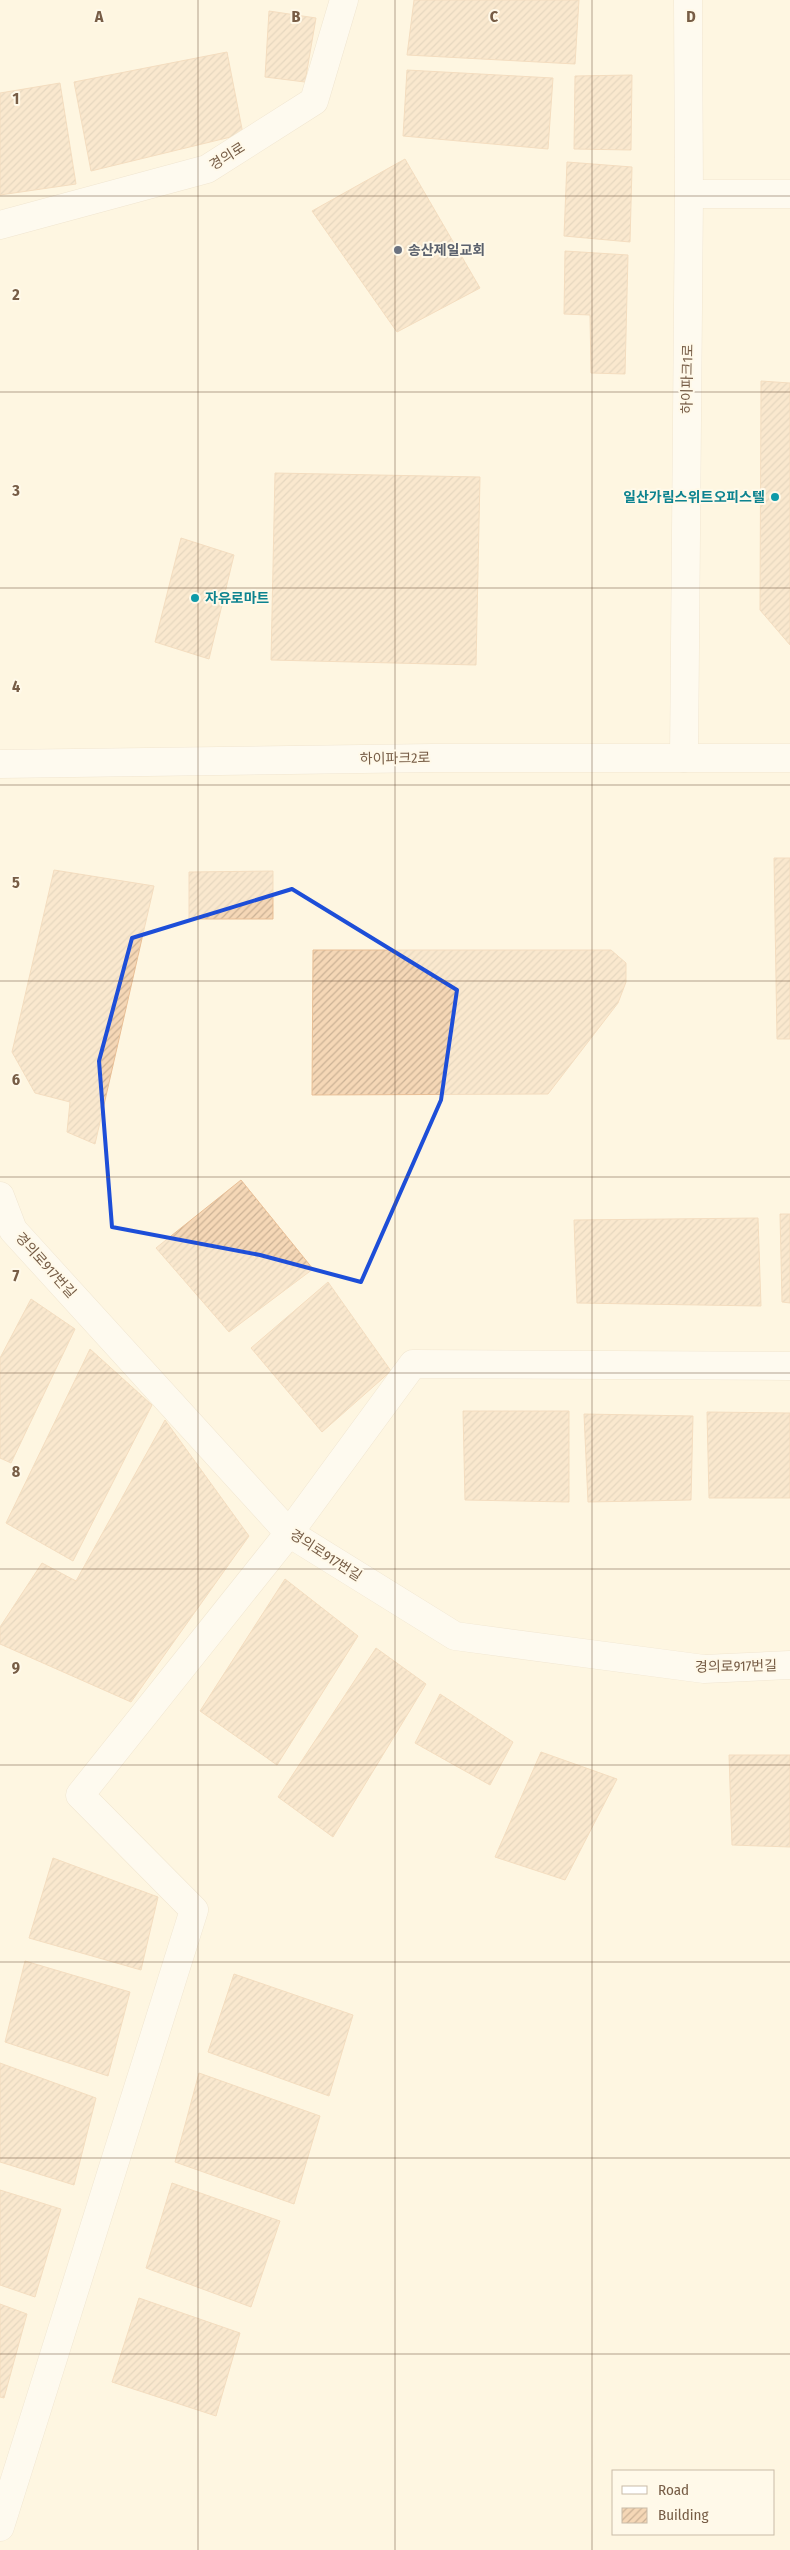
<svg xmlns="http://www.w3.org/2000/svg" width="790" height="2550" viewBox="0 0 790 2550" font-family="'Fira Sans Condensed','Noto Sans KR',sans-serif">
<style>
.building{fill:url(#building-hatch);stroke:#e9bf96}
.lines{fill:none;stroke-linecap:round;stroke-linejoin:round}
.minor-casing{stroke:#e3d3bc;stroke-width:29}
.minor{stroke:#fff;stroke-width:28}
.marked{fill:none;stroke:#1d4ed8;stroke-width:4;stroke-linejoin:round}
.grid{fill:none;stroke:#775d46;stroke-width:1;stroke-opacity:0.55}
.worship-dot{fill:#6b7280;stroke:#fff9e9;stroke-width:2}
.culture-dot{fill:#0f9aa8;stroke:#fff9e9;stroke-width:2}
.labels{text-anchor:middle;stroke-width:4;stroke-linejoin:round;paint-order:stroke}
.street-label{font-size:14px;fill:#775d46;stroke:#fff9e9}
.worship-label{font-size:14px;font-weight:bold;fill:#5b616d;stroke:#fff9e9;text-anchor:start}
.culture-label{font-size:14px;font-weight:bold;fill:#0d838f;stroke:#fff9e9;text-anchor:end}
.grid-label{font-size:16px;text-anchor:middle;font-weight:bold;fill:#775d46;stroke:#fff9e9;stroke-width:4;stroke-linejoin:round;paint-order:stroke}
</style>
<defs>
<pattern id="building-hatch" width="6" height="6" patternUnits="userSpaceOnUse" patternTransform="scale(1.25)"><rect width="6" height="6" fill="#f5d7b6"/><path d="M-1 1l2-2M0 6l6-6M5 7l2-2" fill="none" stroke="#cbb296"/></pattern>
</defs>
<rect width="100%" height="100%" fill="#fef6e1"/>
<g class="building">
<path d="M414 0H579L575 64 407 55Z"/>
<path d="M269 11 316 18 305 82 265 77Z"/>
<path d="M227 52 243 134 91 171 74 82Z"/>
<path d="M407 70 553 78 548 149 403 136Z"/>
<path d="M632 75 631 150 574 149 575 76Z"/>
<path d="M60 83 76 184 0 195V93Z"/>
<path d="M405 159 480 288 397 332 312 211Z"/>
<path d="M567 162 632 167 630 242 564 236Z"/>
<path d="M565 251 628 255 625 374 591 373 590 315 564 314Z"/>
<path d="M761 381 790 383V645L760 610Z"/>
<path d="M275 473 480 477 476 665 271 660Z"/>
<path d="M181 538 234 555 209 659 155 642Z"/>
<path d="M774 858H790V1039H777Z"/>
<path d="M54 870 154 886 95 1144 67 1132 70 1102 35 1093 12 1052Z"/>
<path d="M273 871V919H189V872Z"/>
<path d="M313 950H611L626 963V982L618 1003 548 1094 312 1095Z"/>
<path d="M241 1180 313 1269 229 1332 156 1248Z"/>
<path d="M780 1214H790V1303L782 1302Z"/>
<path d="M758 1218 761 1306 577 1303 574 1220Z"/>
<path d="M328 1282 391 1371 322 1432 251 1348Z"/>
<path d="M31 1299 75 1329 11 1463 0 1458V1358Z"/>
<path d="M90 1349 152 1405 73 1561 6 1523Z"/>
<path d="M463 1411H569V1502L465 1500Z"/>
<path d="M707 1412 790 1413V1498H709Z"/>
<path d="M584 1414 693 1416 691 1500 588 1502Z"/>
<path d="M165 1420 249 1536 131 1702 0 1644V1627L42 1563 76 1581Z"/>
<path d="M285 1579 358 1636 277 1765 200 1711Z"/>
<path d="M376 1648 426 1684 333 1837 278 1797Z"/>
<path d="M440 1694 513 1742 490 1785 415 1743Z"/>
<path d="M541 1752 617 1779 565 1880 495 1857Z"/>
<path d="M729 1755H790V1847L732 1845Z"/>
<path d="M53 1858 158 1897 141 1970 29 1938Z"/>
<path d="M25 1961 130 1992 108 2076 5 2042Z"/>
<path d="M234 1974 353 2015 329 2096 208 2052Z"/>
<path d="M0 2063 96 2098 74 2185 0 2162Z"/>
<path d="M199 2073 320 2116 294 2204 175 2162Z"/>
<path d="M172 2183 280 2221 251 2307 146 2268Z"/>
<path d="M0 2190 61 2209 35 2297 0 2285Z"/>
<path d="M139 2298 240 2333 216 2416 112 2382Z"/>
<path d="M0 2304 27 2314 4 2398 0 2397Z"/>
</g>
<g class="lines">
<defs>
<g id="minor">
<path d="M689 194H790"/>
<path d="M0 225 207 169 314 101 344 0"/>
<path d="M684 758 689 194 688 0"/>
<path d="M0 764 433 758H790"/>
<path d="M0 1196 13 1230 289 1533 455 1636 704 1669 790 1665"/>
<path d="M0 2527 194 1910 80 1795 289 1533 413 1364 790 1366"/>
</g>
</defs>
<use href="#minor" class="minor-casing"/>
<use href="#minor" class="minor"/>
</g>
<path d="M0 0H790V2550H0ZM292 889 457 990 441 1100 361 1282 260 1255 112 1227 99 1061 132 938Z" fill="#fef6e1" fill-opacity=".55" fill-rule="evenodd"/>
<path class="marked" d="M292 889 457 990 441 1100 361 1282 260 1255 112 1227 99 1061 132 938Z"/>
<path class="grid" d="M198 0V2550M395 0V2550M592 0V2550M0 196H790M0 392H790M0 588H790M0 785H790M0 981H790M0 1177H790M0 1373H790M0 1569H790M0 1765H790M0 1962H790M0 2158H790M0 2354H790"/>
<circle class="worship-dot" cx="398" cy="250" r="5"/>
<g class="culture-dot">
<circle cx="775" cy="497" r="5"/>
<circle cx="195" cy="598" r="5"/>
</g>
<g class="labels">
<g class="street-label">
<text transform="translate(227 156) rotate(-32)" y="5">경의로</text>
<text transform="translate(687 379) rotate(-89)" y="5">하이파크1로</text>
<text transform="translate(395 758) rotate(-1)" y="5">하이파크2로</text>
<text transform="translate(46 1265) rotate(48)" y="5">경의로917번길</text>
<text transform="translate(326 1555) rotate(33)" y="5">경의로917번길</text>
<text transform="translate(736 1666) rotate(-1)" y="5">경의로917번길</text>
</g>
<g class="worship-label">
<text x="408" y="255">송산제일교회</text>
</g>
<g class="culture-label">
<text x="765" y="502">일산가림스위트오피스텔</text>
<text x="205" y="603" text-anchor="start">자유로마트</text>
</g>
</g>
<g class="grid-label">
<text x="99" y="22">A</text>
<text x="296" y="22">B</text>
<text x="494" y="22">C</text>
<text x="691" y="22">D</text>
<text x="16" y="104">1</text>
<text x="16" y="300">2</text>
<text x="16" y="496">3</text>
<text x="16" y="692">4</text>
<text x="16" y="888">5</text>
<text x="16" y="1085">6</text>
<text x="16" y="1281">7</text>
<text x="16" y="1477">8</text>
<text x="16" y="1673">9</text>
</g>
<rect x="612" y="2470" width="162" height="65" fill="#fff9e9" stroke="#c9bba8"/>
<rect x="622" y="2486" width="25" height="8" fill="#ffffff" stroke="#c9bba8"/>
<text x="658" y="2495" font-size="15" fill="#775d46">Road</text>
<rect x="622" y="2508" width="25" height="15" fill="url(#building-hatch)" stroke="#c9bba8"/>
<text x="658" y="2520" font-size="15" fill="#775d46">Building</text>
</svg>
